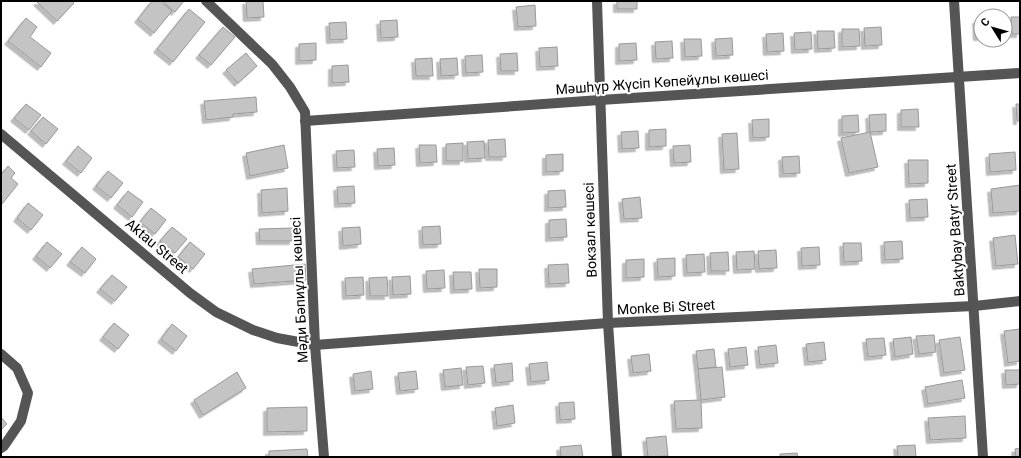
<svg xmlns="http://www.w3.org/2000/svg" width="1021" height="458" viewBox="0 0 1021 458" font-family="Roboto,sans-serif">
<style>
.building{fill:#c4c4c4;stroke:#999;filter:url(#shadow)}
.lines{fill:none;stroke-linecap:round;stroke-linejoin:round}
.minor{stroke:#555;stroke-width:10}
.labels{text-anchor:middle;stroke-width:4;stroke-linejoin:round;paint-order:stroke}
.street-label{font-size:14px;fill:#000;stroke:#fff}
</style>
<defs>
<filter id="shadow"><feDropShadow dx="-3.5" dy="3.5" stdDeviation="0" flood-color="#0004"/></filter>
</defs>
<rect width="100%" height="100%" fill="#fff"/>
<g class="building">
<path d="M38 1H72L74 3 57 21 37 2Z"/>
<path d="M152 1H160L172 11 154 33 138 19Z"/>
<path d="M162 1H184L175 12Z"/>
<path d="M246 1H263L264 17 247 18Z"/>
<rect x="617" y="1" width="20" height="8"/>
<path d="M535 5 536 26 518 27 516 7Z"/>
<path d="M189 9 205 22 173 62 157 49Z"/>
<path d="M1011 17H1020V34H1012Z"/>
<path d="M26 18 37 27 30 37 51 53 41 67 8 41Z"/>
<path d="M397 20 398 37 381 38 380 21Z"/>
<path d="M976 20H981V37H977Z"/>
<path d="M346 22 347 39 330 40 329 23Z"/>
<path d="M223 27 235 37 211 65 199 55Z"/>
<path d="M881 27 882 45 865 46 864 28Z"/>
<path d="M842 29H859L860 46 842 47Z"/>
<path d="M817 31H834L835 48 818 49Z"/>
<path d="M811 32 812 49 795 50 794 33Z"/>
<path d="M783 33 784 51 767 52 766 34Z"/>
<path d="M732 38 733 55 716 56 715 39Z"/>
<path d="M684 39H701L702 56 685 57Z"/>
<path d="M672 41 673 58 656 59 655 42Z"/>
<path d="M316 43V60L299 61V44Z"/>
<path d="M636 43 637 60 619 61V44Z"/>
<path d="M557 47 558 66 540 67 539 48Z"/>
<path d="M246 53 257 66 238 83 226 70Z"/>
<path d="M517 53 518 71H501L500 54Z"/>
<path d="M482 55 483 72 466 73 465 56Z"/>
<path d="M432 58 433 76H416L415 59Z"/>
<path d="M457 58 458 75 441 76 440 59Z"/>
<path d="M348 65 349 82 332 83V66Z"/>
<path d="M256 97 257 112 233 114V117L206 120 204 101Z"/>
<path d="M26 104 41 115 29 130 14 118Z"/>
<path d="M1016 104H1020V121H1017Z"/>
<path d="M918 109 919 127H901V110Z"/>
<path d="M886 114V131L870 132 869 115Z"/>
<path d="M858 115 859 132 842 133V116Z"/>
<path d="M43 117 58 129 46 144 31 131Z"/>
<path d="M769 119V137L753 138 752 120Z"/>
<path d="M666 129V146L649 147V130Z"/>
<path d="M638 131 639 148 622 149 621 132Z"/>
<path d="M870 132 878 167 849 173 841 138Z"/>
<path d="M737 133 739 169 724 170 722 134Z"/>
<path d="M505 139 506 157H489L488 140Z"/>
<path d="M484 141 485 158 468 159 467 142Z"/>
<path d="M463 143V161H446V144Z"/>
<path d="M284 145 288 168 250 176 246 153Z"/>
<path d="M419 145H436L437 162 420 163Z"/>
<path d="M690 145 691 162 674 163 673 146Z"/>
<path d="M78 146 92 158 81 173 66 161Z"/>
<path d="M394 148 395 165 378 166 377 149Z"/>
<path d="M354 150 355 167 337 168 336 151Z"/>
<path d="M1015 152 1016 170 990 172 989 154Z"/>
<path d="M563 154V171L546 172V155Z"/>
<path d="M799 156 800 173 783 174 782 157Z"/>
<path d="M908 160H928V183L909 184Z"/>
<path d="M8 166 15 173 11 178 18 184 2 204 1 203V175Z"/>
<path d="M108 171 123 183 111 198 96 186Z"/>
<path d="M1020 185V211L993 213 991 189Z"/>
<path d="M354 186 355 203 338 204 337 187Z"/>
<path d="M287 188 288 211 262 213 261 190Z"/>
<path d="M565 190 566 207 548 208V191Z"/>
<path d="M128 191 143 202 132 217 117 205Z"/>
<path d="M640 197 642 218 624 219 622 199Z"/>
<path d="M927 199 928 217 910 218 909 200Z"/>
<path d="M28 203 43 215 31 230 17 218Z"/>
<path d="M151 208 166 220 155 234 140 222Z"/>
<path d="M566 219 567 237 549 238V220Z"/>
<path d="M440 226 441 244 423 245 422 227Z"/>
<path d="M172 227 187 239 175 253 160 241Z"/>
<path d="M360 227 361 244 343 246 342 228Z"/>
<path d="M293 228V241H260L259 229Z"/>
<path d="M1015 235 1018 264 996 266 993 238Z"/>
<path d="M902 241 903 259 885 260 884 242Z"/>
<path d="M47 242 62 254 50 268 36 256Z"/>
<path d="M190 242 205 254 193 269 178 257Z"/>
<path d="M843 243H861L862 261 844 262Z"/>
<path d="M82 247 96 259 85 273 70 262Z"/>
<path d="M819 247 820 265 802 266 801 248Z"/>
<path d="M776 250 777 268 759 269 758 251Z"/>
<path d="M754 251 755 269 737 270 736 252Z"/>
<path d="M728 252 729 271H711L710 253Z"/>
<path d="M704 254 705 272 687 273 686 255Z"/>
<path d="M675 258V276L658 277 657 259Z"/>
<path d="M644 259V277L626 278V260Z"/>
<path d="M305 264 306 280 254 284 252 269Z"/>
<path d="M568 264 569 283 549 284 548 265Z"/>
<path d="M479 269H497V287L480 288Z"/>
<path d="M444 270 445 288 427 289 426 271Z"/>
<path d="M453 272H471L472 289 454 290Z"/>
<path d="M112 275 127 287 115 301 100 289Z"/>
<path d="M410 276 411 294 393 295 392 277Z"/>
<path d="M363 277 364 295 346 296 345 278Z"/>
<path d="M387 277 388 296H370L369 278Z"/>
<path d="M114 323 129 335 118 349 103 337Z"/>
<path d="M172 324 187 336 176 351 161 339Z"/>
<path d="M1020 329V361L1008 363 1004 331Z"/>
<path d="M934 335 936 352 919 354 916 336Z"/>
<path d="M911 337 913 354 895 357 893 339Z"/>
<path d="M960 337 965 370 944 373 939 340Z"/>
<path d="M884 338 886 355 868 357 866 339Z"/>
<path d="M824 342 826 360 808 362 806 344Z"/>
<path d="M776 345 778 363 760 365 758 347Z"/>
<path d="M746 347 748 365 730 367 728 349Z"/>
<path d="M714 349 716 367 698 369 696 351Z"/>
<path d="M649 354 651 371 633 373 631 356Z"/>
<path d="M547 362 549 380 531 382 529 364Z"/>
<path d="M512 363 513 381 496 383 494 365Z"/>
<path d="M483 366 485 383 468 385 466 367Z"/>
<path d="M722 367 725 397 701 400 698 369Z"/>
<path d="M461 368 463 385 445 387 443 370Z"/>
<path d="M1005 370H1020V384L1006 385Z"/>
<path d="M371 371 373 389 355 391 353 374Z"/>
<path d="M416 371 418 389 400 391 398 373Z"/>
<path d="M237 372 246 388 203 415 194 400Z"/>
<path d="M962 380 965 398 928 404 925 387Z"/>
<path d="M701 400 702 428 676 429 674 401Z"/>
<path d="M574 402 575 419 560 420 559 403Z"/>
<path d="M513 405 515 423 497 426 495 408Z"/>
<path d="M307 407V431L267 432V408Z"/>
<path d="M965 416 966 438 930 440 928 418Z"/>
<path d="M1 417 7 424 1 430Z"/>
<path d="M666 436 668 456 648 457 646 438Z"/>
<path d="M581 445 583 457H561L560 447Z"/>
<path d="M915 445 916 457H898L897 446Z"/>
<path d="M1020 448V457H1016L1015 449Z"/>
<path d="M307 449 308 457H269V451Z"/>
<path d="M797 453 798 457H780V454Z"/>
</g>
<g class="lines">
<g class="minor">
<path d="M206 1 272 64 290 87 305 112 315 345 324 457"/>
<path d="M597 1 608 323 617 457"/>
<path d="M954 1 983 457"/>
<path d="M305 121 600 100 1020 73"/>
<path d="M1 134 190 293 216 312 253 330 277 338 315 345 608 323 974 306 1020 301"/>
<path d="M1 354 17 368 28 393 21 421 4 446 1 448"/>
</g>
</g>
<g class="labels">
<g class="street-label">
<text transform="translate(662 82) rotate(-4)" y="5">Мәшһүр Жүсіп Көпейұлы көшесі</text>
<text transform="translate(590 230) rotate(-92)" y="5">Вокзал көшесі</text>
<text transform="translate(955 230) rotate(-94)" y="5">Baktybay Batyr Street</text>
<text transform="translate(157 246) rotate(40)" y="5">Aktau Street</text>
<text transform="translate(299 290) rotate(-93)" y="5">Мәди Бәпиұлы көшесі</text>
<text transform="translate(666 307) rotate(-3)" y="5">Monke Bi Street</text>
</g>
</g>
<rect width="1021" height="458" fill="none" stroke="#000000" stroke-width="4"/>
<g transform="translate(993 28) rotate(307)"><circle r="19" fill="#ffffff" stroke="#999999"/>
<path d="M0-3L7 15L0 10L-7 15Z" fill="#000000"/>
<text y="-6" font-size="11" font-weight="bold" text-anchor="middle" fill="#000000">С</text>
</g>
</svg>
